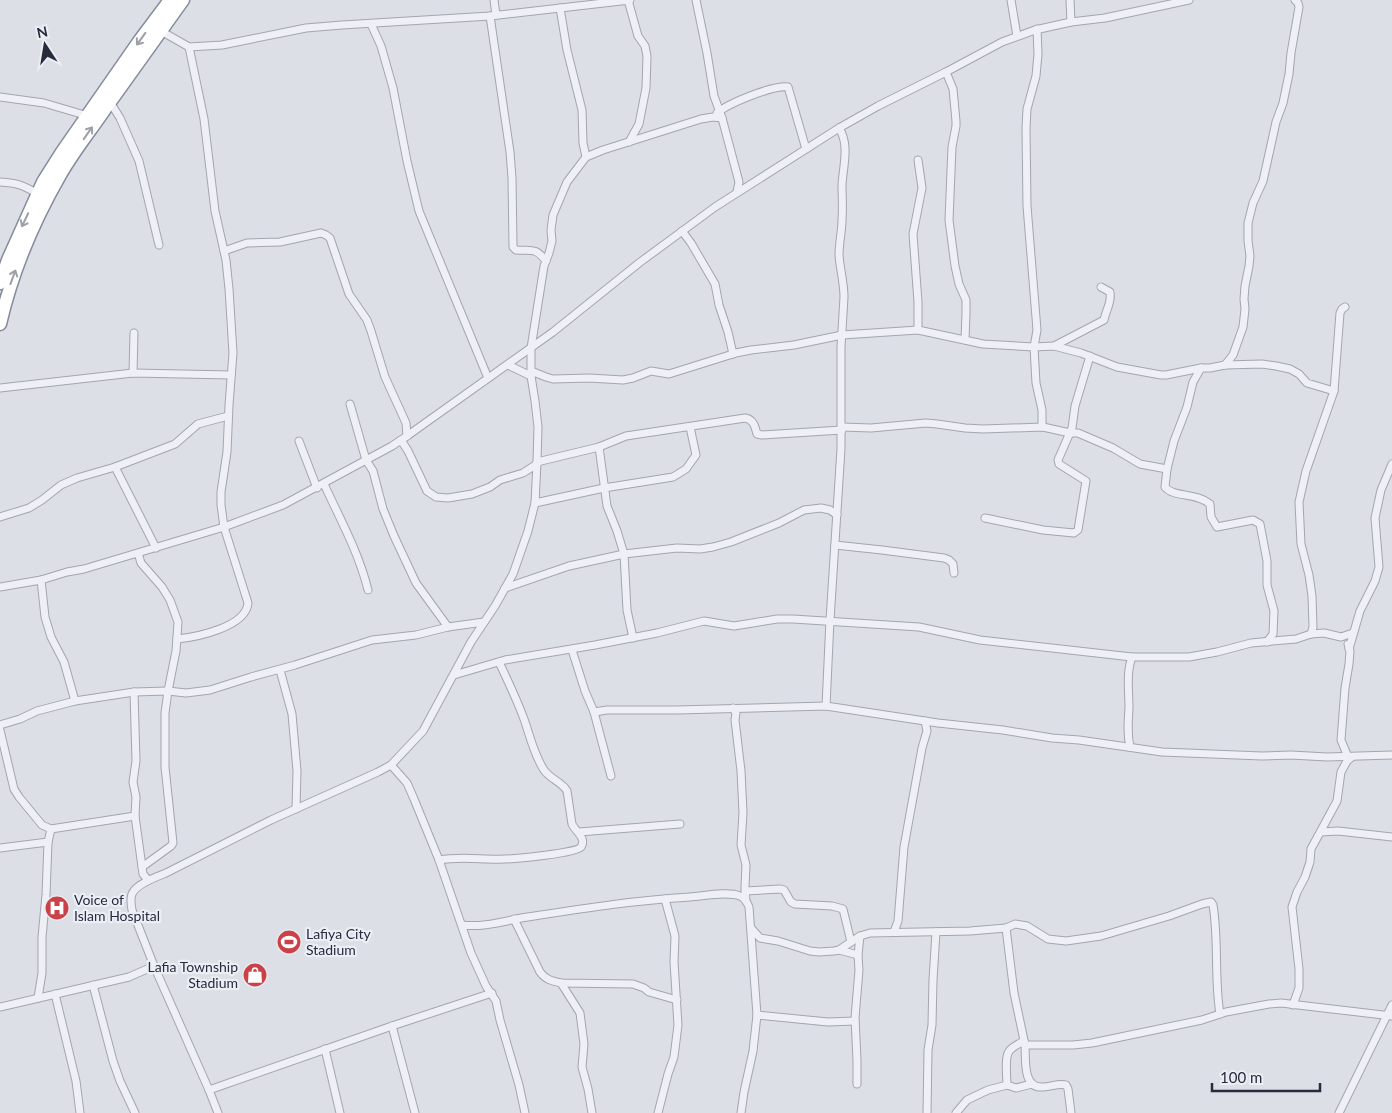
<svg xmlns="http://www.w3.org/2000/svg" width="1392" height="1113" viewBox="0 0 1392 1113" font-family="Lato,sans-serif">
<style>
.lines{fill:none;stroke-linecap:round;stroke-linejoin:round}
.street-casing{stroke:#a2a6b0;stroke-width:9}
.highway-casing{stroke:#848b9c;stroke-width:15}
.street{stroke:#eff0f5;stroke-width:7}
.highway{stroke:#fff;stroke-width:12}
.oneway{stroke:#9da0a7}
.labels{text-anchor:middle;stroke-width:4.5;stroke-linejoin:round;paint-order:stroke}
.poi-label{font-size:14px;fill:#262c3c;stroke:#ebeef4;text-anchor:start}
</style>
<rect width="100%" height="100%" fill="#dcdfe6"/>
<g class="lines">
<defs>
<g id="street">
<path d="M494 0 496 15"/>
<path d="M628 0 638 36 645 46 647 56 646 88 639 124 629 142"/>
<path d="M696 0 707 53 714 96 722 118 739 182 737 192"/>
<path d="M1011 0 1017 36"/>
<path d="M1070 0 1071 22"/>
<path d="M560 8 567 50 582 110 583 143 586 157"/>
<path d="M490 16 510 152 512 178 513 247 516 250C532 251 535 247 546 261"/>
<path d="M371 24 381 46 393 88 407 161 419 211 488 378"/>
<path d="M1037 29 1038 54 1036 76 1027 109 1026 128 1027 206 1037 330 1034 347 1036 383 1042 410V427"/>
<path d="M161 31 189 47 222 45 306 28 342 25 490 16 630 0"/>
<path d="M946 72 953 89 956 121V126L952 147 949 220 955 266 959 284 966 300V313L965 340"/>
<path d="M0 97 44 103 88 116"/>
<path d="M110 102 120 118 139 161 159 245"/>
<path d="M717 113C729 103 773 85 788 87L806 149"/>
<path d="M0 182C17 183 23 185 38 194"/>
<path d="M682 231 691 243 715 284 719 305 728 332 733 354"/>
<path d="M224 251 247 243 280 242 321 233 326 235 330 238 349 294 367 320 371 331 385 377 406 423 407 436"/>
<path d="M918 330V302L913 234 922 188 918 160"/>
<path d="M1054 346 1104 320C1106 309 1112 303 1110 292L1101 287"/>
<path d="M508 365 531 376"/>
<path d="M1225 365 1233 355 1243 327 1245 309 1244 299 1245 286 1249 266 1250 256 1248 241V223L1253 203 1263 181 1276 122 1283 103 1289 74 1291 53 1299 7 1298 3 1295 0"/>
<path d="M1201 368 1193 382 1187 407 1174 441 1167 469 1165 487C1174 498 1196 492 1210 504L1211 517 1217 527 1253 520 1260 524 1267 561V585L1274 611 1273 634 1267 642"/>
<path d="M531 371 546 377 553 379 589 378 623 380 633 378 651 371 669 374 736 353 751 350 794 345 842 335 918 330 983 344 1034 347 1054 346 1081 353 1117 367 1161 375H1166L1201 368H1210L1225 365 1262 364 1276 366 1290 369 1299 374 1307 383 1334 391"/>
<path d="M133 373 134 333"/>
<path d="M0 388 133 373 231 375"/>
<path d="M350 404 366 460 373 471 383 509 394 536 416 583 448 627"/>
<path d="M842 427 871 428 926 423 937 424 965 428 983 429 1043 427 1070 433H1078L1113 448 1140 464 1167 469"/>
<path d="M401 440 408 451 427 491 436 497 448 498 472 494 490 487 500 480 523 473 537 464"/>
<path d="M299 441 317 488"/>
<path d="M599 447 626 436 745 418C753 419 755 426 757 434L762 435 842 430"/>
<path d="M537 462 599 447 607 506 617 531 624 554 627 610 633 638"/>
<path d="M115 467 156 548"/>
<path d="M324 484C340 519 359 553 368 590"/>
<path d="M535 503 604 488 673 477 686 469 696 455 690 427"/>
<path d="M0 517 29 508 42 500 61 485 77 478 115 467 175 444 198 424 228 416"/>
<path d="M985 518 1043 530 1074 533 1078 530 1086 481 1059 464 1058 460 1072 428 1075 406 1090 356"/>
<path d="M835 545 882 550 944 558 949 560 953 564 954 573"/>
<path d="M138 553 141 563 162 587 170 600 178 622 176 651 168 691 165 713V767L173 843 171 846 142 867"/>
<path d="M41 580 45 617 51 637 64 662 75 701"/>
<path d="M0 587 41 580 67 572 84 569 224 527 283 505 392 446 407 436 553 332 639 263 715 207 839 128 878 106 946 72 1002 42 1035 30 1071 22 1105 18 1189 0"/>
<path d="M505 588 569 566 624 554 677 548 700 549 713 547 731 542 779 523 804 510 821 508 830 510 837 515"/>
<path d="M1311 634 1313 627 1312 596 1309 575 1301 544 1299 502 1306 471 1334 391 1340 313 1342 309 1345 307"/>
<path d="M177 639C197 637 246 627 248 603L224 527 221 505V492L227 452 229 405 233 353 229 289 226 260 215 211 204 119 189 47"/>
<path d="M1349 649 1360 611 1375 581 1379 567 1375 518 1381 490 1392 464"/>
<path d="M572 650 585 691 594 712 607 710H677L826 706 938 723 1003 730 1052 738 1079 740 1162 752 1262 756 1291 755 1327 757 1392 755"/>
<path d="M280 670 292 714 297 771 296 809"/>
<path d="M454 675 505 660 595 645 657 633 704 621 734 626 777 619H793L919 627 980 640 1132 657H1189L1217 652 1251 643 1296 639 1311 634 1324 633 1341 637 1353 633"/>
<path d="M134 692 136 761 133 782 136 797 135 816 143 874 148 880"/>
<path d="M826 706 830 620 841 449V347L844 297C844 283 840 269 839 255 839 243 842 231 842 220 843 208 842 196 842 185 843 166 850 145 839 128"/>
<path d="M733 708 736 713 735 720 741 771 743 813 741 845 746 865 745 887 746 901"/>
<path d="M594 712 611 776"/>
<path d="M0 725 20 719 37 711 75 701 134 692 168 691 186 693 210 690 251 677 295 665 372 640 416 635 448 627 484 622"/>
<path d="M0 730 14 789 19 797 42 825 51 829 135 816"/>
<path d="M1130 747C1127 734 1128 722 1129 708 1129 691 1126 673 1132 657"/>
<path d="M1348 757 1341 740 1345 688 1349 664 1350 651 1348 644"/>
<path d="M391 765 407 783 414 799 439 860 471 953 486 986 496 1001 500 1020 519 1085 525 1113"/>
<path d="M579 832 680 824"/>
<path d="M1321 832 1338 831 1392 837"/>
<path d="M0 848 48 842"/>
<path d="M439 860C461 856 483 860 505 859 515 859 577 853 581 847 587 838 575 831 572 824L567 791C562 782 550 779 544 770 534 755 530 736 524 719 517 700 508 681 499 662"/>
<path d="M745 891 780 889 784 890 791 902 795 904 832 906 843 909 851 942"/>
<path d="M514 919 540 972C546 980 552 981 561 983L633 984 644 988 649 992 677 1000"/>
<path d="M462 925C486 928 510 919 534 916 586 908 638 900 690 897 704 896 727 891 740 896 745 898 747 902 749 907L757 1015 753 1051 744 1092 741 1113"/>
<path d="M751 928 760 938 778 941 810 951 819 952 834 951 839 950 860 936 870 933 970 931 1006 928 1015 924 1027 926 1048 939 1066 941 1101 936 1169 916 1202 904 1211 902 1213 905C1219 941 1214 978 1220 1014"/>
<path d="M1006 928 1014 993 1025 1045"/>
<path d="M894 932 898 921 904 847 922 748 927 731 925 721"/>
<path d="M839 950 858 955"/>
<path d="M154 966 209 1090 218 1113"/>
<path d="M561 983 580 1013 584 1044 582 1067 588 1089 592 1113"/>
<path d="M93 985 113 1061 120 1081 135 1113"/>
<path d="M55 994 76 1081 80 1113"/>
<path d="M38 998 42 973V937L46 895 48 842 51 829"/>
<path d="M1293 1005 1299 988V969L1292 907 1297 892 1305 877 1310 862 1311 849 1337 801 1341 772 1347 761 1352 757"/>
<path d="M0 1007 129 977 154 966 132 910C131 904 130 899 132 894 136 884 156 877 166 873L271 820 378 772 391 765 423 731 471 642 495 606 513 574 528 531 535 503 537 462 538 427 535 401 531 376V348L544 266 549 253 552 241 551 230 553 215 567 182 586 157 603 150 701 119 713 117 722 118"/>
<path d="M757 1015 828 1022 855 1021"/>
<path d="M392 1026 415 1113"/>
<path d="M325 1049 340 1113"/>
<path d="M857 1084V1060L855 1018 859 970 858 955 860 936"/>
<path d="M1007 1085C1007 1076 1004 1056 1010 1050 1014 1046 1020 1043 1024 1041"/>
<path d="M209 1090 392 1026 492 993"/>
<path d="M658 1113 668 1074 674 1057 678 1025 674 962 675 936 665 899"/>
<path d="M927 1113 928 1050 932 1025 933 980 936 932"/>
<path d="M956 1113 967 1100 988 1090 1007 1085 1016 1088 1032 1084"/>
<path d="M1071 1113 1068 1089 1066 1085C1058 1083 1051 1087 1043 1087 1022 1089 1026 1058 1025 1045H1073L1092 1043 1202 1020 1226 1012 1269 1004 1281 1003 1392 1016"/>
<path d="M1339 1113 1392 1005"/>
</g>
<g id="highway">
<path d="M0 283 8 260 43 182 62 152 140 40 170 0"/>
<path d="M0 324C12 272 33 222 60 175 73 152 90 131 105 109 131 73 157 36 183 0"/>
</g>
</defs>
<use href="#street" class="street-casing"/>
<use href="#highway" class="highway-casing"/>
<use href="#street" class="street"/>
<use href="#highway" class="highway"/>
</g>
<defs><path id="oneway-shaft" d="M-6 0H5M1.5-3L5.5 0L1.5 3" fill="none" stroke-width="1.6" stroke-linecap="round" stroke-linejoin="round" transform="scale(1.25)"/></defs>
<g class="oneway">
<use href="#oneway-shaft" transform="translate(141 39) rotate(126)"/>
<use href="#oneway-shaft" transform="translate(88 133) rotate(-55)"/>
<use href="#oneway-shaft" transform="translate(25 220) rotate(115)"/>
<use href="#oneway-shaft" transform="translate(13 277) rotate(-70)"/>
</g>
<defs>
<symbol id="hospital-disc" viewBox="-11 -11 22 22"><circle r="9.5" fill="#ca4247" stroke="#ebeef4"/><path d="M-5-5h3v3.5h4V-5h3V5h-3V1.5h-4V5h-3Z" fill="#fff"/></symbol>
<symbol id="stadium-disc" viewBox="-11 -11 22 22"><circle r="9.5" fill="#ca4247" stroke="#ebeef4"/><path d="M0-5a6.5 5 0 1 0 0 10a6.5 5 0 1 0 0-10ZM-3.5-1.8h7v3.6h-7Z" fill="#fff"/></symbol>
<symbol id="shop-disc" viewBox="-11 -11 22 22"><circle r="9.5" fill="#ca4247" stroke="#ebeef4"/><path d="M-5-2.5h2.3a2.7 3.5 0 0 1 5.4 0H5L5.5 6h-11ZM-1.5-2.5h3a1.5 2.3 0 0 0-3 0Z" fill="#fff"/></symbol>
</defs>
<g fill-rule="evenodd">
<use href="#hospital-disc" x="43" y="894" width="28" height="28"/>
<use href="#stadium-disc" x="275" y="928" width="28" height="28"/>
<use href="#shop-disc" x="241" y="961" width="28" height="28"/>
</g>
<g class="labels">
<g class="poi-label">
<text x="74" y="905">Voice of<tspan x="74" dy="16">Islam Hospital</tspan></text>
<text x="306" y="939">Lafiya City<tspan x="306" dy="16">Stadium</tspan></text>
<text x="238" y="972" text-anchor="end">Lafia Township<tspan x="238" dy="16">Stadium</tspan></text>
</g>
</g>
<g transform="translate(45 45) rotate(348)" stroke="#ebeef4" stroke-width="4" paint-order="stroke">
<path d="M0-4L9 19L0 12L-9 19Z" fill="#262c3c"/>
<text y="-8" font-size="14" font-weight="bold" text-anchor="middle" fill="#262c3c">N</text>
</g>
<path d="M1212 1083v8h108v-8" fill="none" stroke="#262c3c" stroke-width="2.5"/>
<text x="1220" y="1083" font-size="15" fill="#262c3c" stroke="#ebeef4" stroke-width="4" paint-order="stroke">100 m</text>
</svg>
